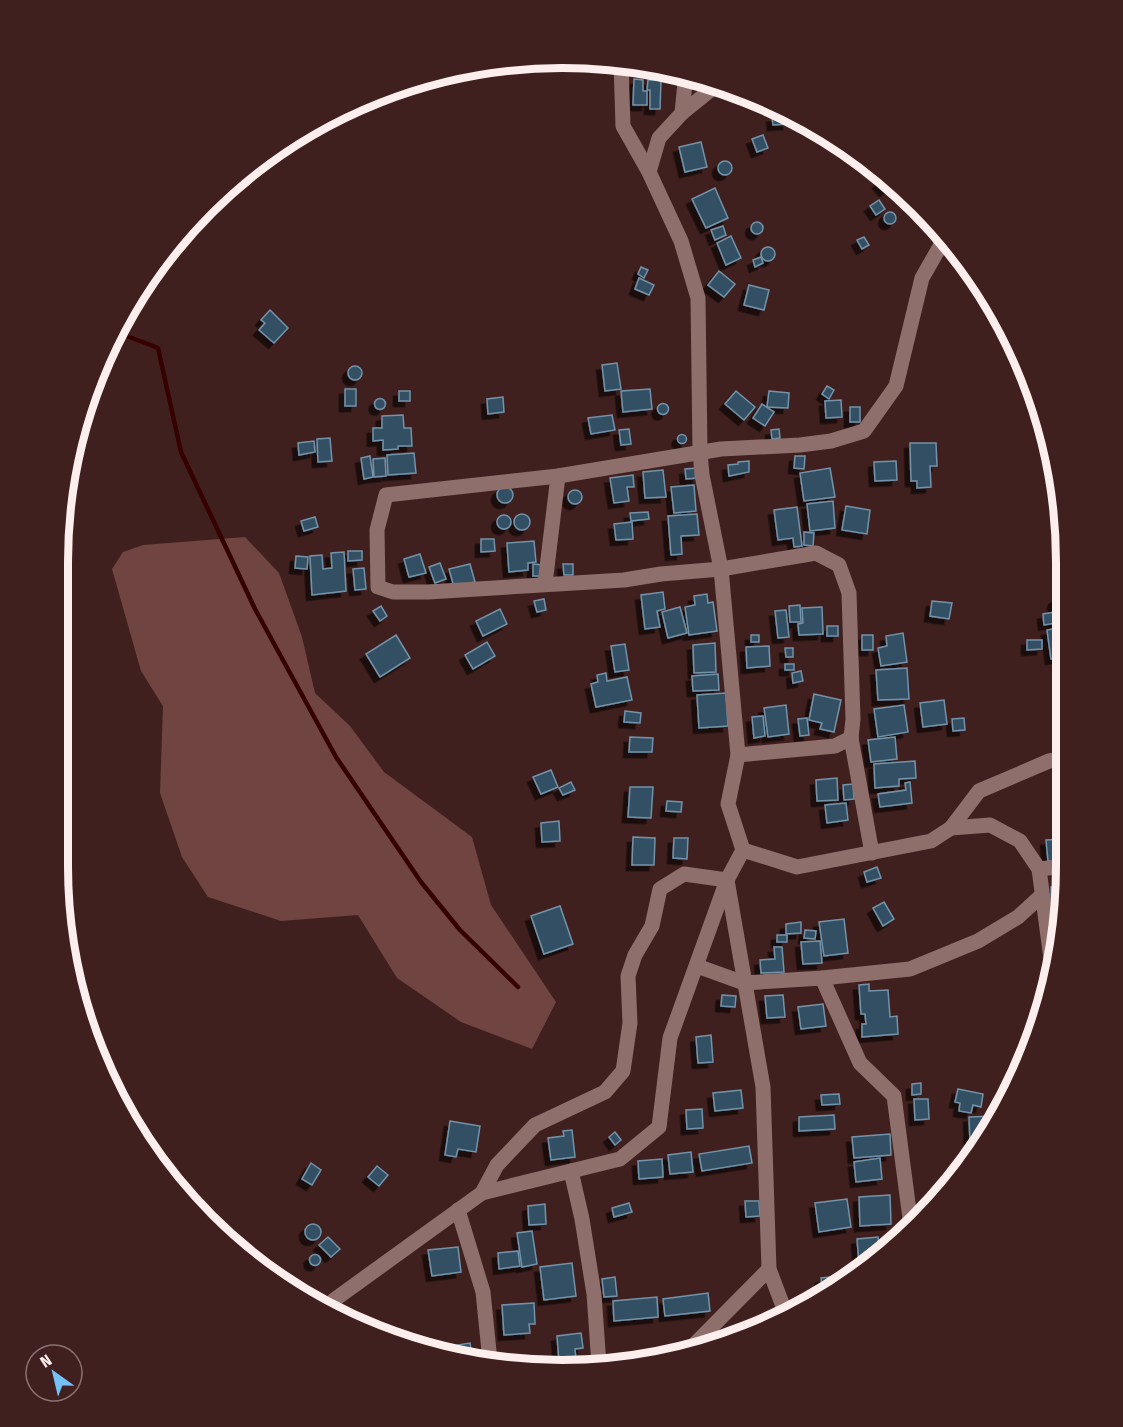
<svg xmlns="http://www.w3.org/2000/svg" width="1123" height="1427" viewBox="0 0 1123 1427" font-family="'Fira Sans Condensed',sans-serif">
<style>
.green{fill:#704440}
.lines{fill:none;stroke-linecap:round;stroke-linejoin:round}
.stream{stroke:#360001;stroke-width:4.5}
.building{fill:#314f63;stroke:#7393aa;stroke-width:1.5;filter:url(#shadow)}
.minor{stroke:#8e6f6b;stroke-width:15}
.rim{fill:none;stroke:#fceeed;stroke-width:8}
</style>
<defs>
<filter id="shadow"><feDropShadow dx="-5.5" dy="5.5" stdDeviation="0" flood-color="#0009"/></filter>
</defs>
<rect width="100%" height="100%" fill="#40201e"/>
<path class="green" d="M245 537 279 573 302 637 315 693 350 726 384 772 472 837 491 905 556 1002 532 1049 461 1022 397 978 358 915 281 921 208 897 182 857 160 793 163 706 141 671 112 569 123 552 143 545Z"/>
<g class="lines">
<path class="stream" d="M119 333 158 348 181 452 255 609 336 757 421 882 460 930 518 987"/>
</g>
<g class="building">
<path d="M639 65 654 68 642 73Z"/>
<path d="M634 79 643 80V91H647V105H633Z"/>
<path d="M648 80H661L660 109H650V90H647Z"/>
<path d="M787 116 788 124 773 125 772 117Z"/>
<path d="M763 135 768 148 757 152 752 139Z"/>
<path d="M701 142 707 167 685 172 679 147Z"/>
<circle cx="725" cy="168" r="7"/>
<path d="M886 177 893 185 885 191 878 183Z"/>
<path d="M715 188 728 218 706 228 692 199Z"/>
<path d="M879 200 885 209 876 215 870 206Z"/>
<circle cx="890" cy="218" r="6"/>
<path d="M928 216 935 223 933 226 925 221Z"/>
<circle cx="757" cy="228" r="6"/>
<path d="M723 226 726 235 715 240 711 230Z"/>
<path d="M731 236 741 258 726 265 717 243Z"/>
<path d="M864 237 869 245 862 249 857 240Z"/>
<circle cx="768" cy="254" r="7"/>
<path d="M761 257 763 263 755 267 753 260Z"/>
<path d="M641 267 648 270 644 278 638 274Z"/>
<path d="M719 271 735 284 724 297 708 285Z"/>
<path d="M639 278 654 285 649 295 635 289Z"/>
<path d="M749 285 769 290 764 310 744 305Z"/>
<path d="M270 310 288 328 274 343 259 330 265 323 261 320Z"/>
<path d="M617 363 621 389 605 391 602 365Z"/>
<circle cx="355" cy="373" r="7"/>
<path d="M827 386 834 390 829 399 822 394Z"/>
<rect x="345" y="389" width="11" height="17"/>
<path d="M650 389 652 409 623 412 621 391Z"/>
<rect x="399" y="391" width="11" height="10"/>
<path d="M736 391 755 407 744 420 725 404Z"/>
<path d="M769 391 789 393 788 408 767 407Z"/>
<path d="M503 397 504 412 488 414 487 399Z"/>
<circle cx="380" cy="404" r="5.5"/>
<path d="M841 400 842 417 826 418 825 401Z"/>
<circle cx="663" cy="409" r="5.5"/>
<path d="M762 404 774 412 765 426 753 418Z"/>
<rect x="850" y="407" width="10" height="15"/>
<path d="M403 415 404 428H411L412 446H398V449L383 450V440L373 441V428H382V416Z"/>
<path d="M612 415 615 430 591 434 588 418Z"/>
<path d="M629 429 631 444 621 445 619 430Z"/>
<path d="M779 429 780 438 772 439 771 430Z"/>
<circle cx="682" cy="439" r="4.5"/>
<path d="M330 438 332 461 318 462 317 439Z"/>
<path d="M314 441 315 452 299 455 298 443Z"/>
<path d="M910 443H936L937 466H930L931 487 917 488V481H911Z"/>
<path d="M414 453 416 473 388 475 387 455Z"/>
<path d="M370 456 373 477 364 479 361 458Z"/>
<path d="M795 456H805L804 469 794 468Z"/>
<path d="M385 458 386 476 374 477 373 459Z"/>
<path d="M749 461V472L729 476 728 465 738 464V462Z"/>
<path d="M896 461 897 480 875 481 874 462Z"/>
<path d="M697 468 698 478 686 479 685 469Z"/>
<path d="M830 468 835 497 804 501 800 473Z"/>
<path d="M663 470 666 497 645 498 643 472Z"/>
<path d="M633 475 634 487H627L629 501 614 503 610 478Z"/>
<path d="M694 485 696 511 674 513 671 487Z"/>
<circle cx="505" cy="495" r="8"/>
<circle cx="575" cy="497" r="7"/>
<path d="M833 501 835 528 810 531 807 504Z"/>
<path d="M846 506 870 510 867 534 842 530Z"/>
<path d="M797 507 802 546 794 547 793 538 778 540 774 510Z"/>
<path d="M648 512 649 519 631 521 630 513Z"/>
<circle cx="522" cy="522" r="8"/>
<path d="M697 514 699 535 681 536 682 554 671 555 668 516Z"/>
<circle cx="504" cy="522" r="7"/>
<path d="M315 517 318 527 304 531 301 521Z"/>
<path d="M632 522 633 539 616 540 614 524Z"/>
<path d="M804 532 814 533 813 546 804 545Z"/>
<path d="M481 539H494L495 551 481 552Z"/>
<path d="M534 541 536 562 528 563V570L509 572 507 543Z"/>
<path d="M348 551H362V560L348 561Z"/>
<path d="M344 552 346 591 312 595 310 556 322 555 323 569 332 568 331 553Z"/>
<path d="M420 554 426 573 409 577 404 559Z"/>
<path d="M296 556 308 557 307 569 295 568Z"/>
<path d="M440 563 446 579 435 583 429 567Z"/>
<path d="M470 564 475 582 454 587 449 569Z"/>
<path d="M533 564 542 565 541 576H533Z"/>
<path d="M563 564H573V575H564Z"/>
<path d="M364 568 366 589 355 590 353 569Z"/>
<path d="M663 592 665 609 657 611 660 627 645 629 641 595Z"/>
<path d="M707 594 708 603 713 602 717 631 689 635 685 607 695 605 694 596Z"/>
<circle cx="1059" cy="603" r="6"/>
<path d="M544 599 546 610 537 612 534 601Z"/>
<path d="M932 601 952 603 949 619 930 616Z"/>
<path d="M800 605 801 622H790L789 606Z"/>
<path d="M381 606 387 616 380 621 373 611Z"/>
<path d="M680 607 687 633 668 638 662 612Z"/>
<path d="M822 607 823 634 799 635 798 624 803 623 802 608Z"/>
<path d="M500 609 507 624 483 636 476 621Z"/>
<path d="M786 610 789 637 778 638 775 611Z"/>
<path d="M1055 612 1057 623 1044 625 1043 614Z"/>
<rect x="827" y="626" width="11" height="10"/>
<path d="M1065 627V657L1051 659 1047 630Z"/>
<path d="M903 633 907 662 881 666 878 648 887 646 886 636Z"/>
<path d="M396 635 410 658 380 677 366 654Z"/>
<rect x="751" y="635" width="8" height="7"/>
<rect x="862" y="635" width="11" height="15"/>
<path d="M1027 640H1042V649L1027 650Z"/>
<path d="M487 642 495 656 473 669 465 655Z"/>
<path d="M715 643 716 672 694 673 693 645Z"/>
<path d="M625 644 629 670 615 672 611 646Z"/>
<path d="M769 646 770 666 747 668 746 647Z"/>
<path d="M785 648H793V657H786Z"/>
<rect x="785" y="664" width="9" height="6"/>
<path d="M907 668 909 699 878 700 876 670Z"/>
<path d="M801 671 803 681 793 683 792 673Z"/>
<path d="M606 673 607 681 627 677 632 700 596 707 591 684 598 682 597 675Z"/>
<path d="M718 674 719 690 693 691 692 676Z"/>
<path d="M726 693 728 726 699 728 697 695Z"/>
<path d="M814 694 841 700 834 732 820 729 822 723 809 720Z"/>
<path d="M944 700 947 724 923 727 920 703Z"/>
<path d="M786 705 789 734 768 737 764 708Z"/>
<path d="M904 705 908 732 878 737 874 709Z"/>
<path d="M625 711 641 713 640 723 624 722Z"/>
<path d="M763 716 765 736 754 738 752 717Z"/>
<path d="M807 718 809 735 800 736 798 719Z"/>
<path d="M964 718 965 730 953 731 952 719Z"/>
<path d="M630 737 653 738 652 752H629Z"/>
<path d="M895 737 897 759 871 762 868 740Z"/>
<path d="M915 761 916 778 899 779V786L875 788 874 764Z"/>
<path d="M551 770 558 787 541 794 533 777Z"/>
<path d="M837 778 838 800 817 801 816 780Z"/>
<path d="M571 782 575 790 563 795 559 788Z"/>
<path d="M910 782 912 803 880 807 878 794 906 790 905 783Z"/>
<path d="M853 784 854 799 844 800 843 785Z"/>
<path d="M630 787H653L651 818 628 817Z"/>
<path d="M667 801 682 802 681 812 666 811Z"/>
<path d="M846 803 848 820 827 823 825 805Z"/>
<path d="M559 821 560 841 542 842 541 823Z"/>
<path d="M633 837 655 838 654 865H632Z"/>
<path d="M674 838H688L687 859 673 858Z"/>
<path d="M1066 839V860L1048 861 1046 840Z"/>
<path d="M877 867 881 878 867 882 864 872Z"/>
<path d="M1064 886 1061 920H1052L1051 887Z"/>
<path d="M884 902 894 919 883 926 873 908Z"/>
<path d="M560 906 573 944 544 954 531 916Z"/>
<path d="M844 919 848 953 824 956 819 922Z"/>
<path d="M801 922V933L786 934V924Z"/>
<path d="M805 930 816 931 815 939 804 938Z"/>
<rect x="777" y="935" width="10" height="7"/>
<path d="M820 941 822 963 803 964 801 942Z"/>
<path d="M774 947H782L784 972 761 973 760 960 775 959Z"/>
<path d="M869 984V991L888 990 890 1017 897 1016 898 1034 862 1037V1024H866L865 1014H861L859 985Z"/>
<path d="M722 995 736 996 735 1007 721 1006Z"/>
<path d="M783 995 785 1017 767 1018 765 996Z"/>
<path d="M823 1004 826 1026 801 1029 798 1007Z"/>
<path d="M711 1035 713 1062 698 1063 696 1037Z"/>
<path d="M921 1083V1094L912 1095V1084Z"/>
<path d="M958 1089 983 1094 981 1107 973 1105 971 1113 959 1111 960 1103 955 1102Z"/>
<path d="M741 1090 743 1108 715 1111 713 1093Z"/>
<path d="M839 1094 840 1104 822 1105 821 1095Z"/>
<path d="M914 1099H928L929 1119 915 1120Z"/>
<path d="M702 1109 703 1128 687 1129 686 1110Z"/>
<path d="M834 1115 835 1129 799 1131V1117Z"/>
<path d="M997 1116 984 1141H970L969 1117Z"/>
<path d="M450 1121 480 1126 476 1152 458 1149 456 1157 445 1155Z"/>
<path d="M572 1130 575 1157 551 1160 548 1138 564 1136 563 1131Z"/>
<path d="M615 1132 621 1140 615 1145 609 1137Z"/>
<path d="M890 1134 891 1155 854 1158 852 1137Z"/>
<path d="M749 1146 752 1163 702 1171 699 1154Z"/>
<path d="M691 1152 693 1172 670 1174 668 1155Z"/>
<path d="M880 1158 882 1179 856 1182 854 1162Z"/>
<path d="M662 1159 663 1177 639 1179 638 1161Z"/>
<path d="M311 1163 321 1170 312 1185 302 1179Z"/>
<path d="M377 1166 388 1175 379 1186 368 1177Z"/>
<path d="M890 1195 891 1224 860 1226 859 1197Z"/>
<path d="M847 1199 851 1227 819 1232 815 1203Z"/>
<path d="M745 1201H759L760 1216 746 1217Z"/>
<path d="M629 1203 632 1212 614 1217 612 1208Z"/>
<path d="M545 1204 546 1224 529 1225 528 1206Z"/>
<circle cx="313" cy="1232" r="8"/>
<path d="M532 1231 537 1264 522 1267 517 1233Z"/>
<path d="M328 1237 340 1249 331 1257 319 1245Z"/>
<path d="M878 1237 880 1255 870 1262 859 1263 857 1239Z"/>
<path d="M458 1247 461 1272 432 1276 428 1250Z"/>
<path d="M518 1251 520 1266 499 1269 498 1253Z"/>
<circle cx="315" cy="1260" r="5.5"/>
<path d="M572 1263 576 1296 544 1300 540 1267Z"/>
<path d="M850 1275 851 1276 823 1296 821 1278Z"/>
<path d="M615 1277 617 1296 604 1297 602 1279Z"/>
<path d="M708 1293 710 1311 665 1316 663 1299Z"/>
<path d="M657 1297 658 1317 614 1321 613 1301Z"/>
<path d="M534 1303 535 1324H529L530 1333 504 1335 502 1305Z"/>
<path d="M581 1333 583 1348 575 1349 576 1360 559 1362 557 1336Z"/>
<path d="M470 1343 472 1358 433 1353 452 1350 451 1346Z"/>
</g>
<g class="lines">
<g class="minor">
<path d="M621 62 623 126 649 172"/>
<path d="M682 113 718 84"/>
<path d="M545 584 558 476"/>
<path d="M851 738 872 853"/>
<path d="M738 755 835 746 851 738 853 719 849 593 839 565 816 553 721 569 661 574 624 580 428 592H393L378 587 377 530 386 495 558 476 721 449 800 445 831 441 864 431 896 386 922 278 946 236"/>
<path d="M951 828 990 825 1020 841 1039 869 1053 974"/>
<path d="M743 850 797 867 931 841 951 828 979 791 1049 761 1066 758"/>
<path d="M1039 869 1066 866"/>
<path d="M697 966 744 983 822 978 910 969 978 941 1018 917 1042 895"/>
<path d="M822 978 860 1063 894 1096 911 1226"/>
<path d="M571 1171 582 1219 594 1294 599 1365"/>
<path d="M482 1193 497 1165 535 1125 605 1092 623 1071 630 1023 628 976 635 955 652 926 660 889 684 874 727 880 763 1087 769 1269 786 1314"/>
<path d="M458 1210 483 1292 490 1361"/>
<path d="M327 1310 334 1300 482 1193 620 1159 659 1127 670 1038 727 880 743 850 728 804 738 755 721 569 702 475 700 452 698 298 681 241 649 172 659 138 682 113 686 73"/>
<path d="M685 1354 769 1269"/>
</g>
</g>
<path d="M0 0H1123V1427H0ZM562 68H562A494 494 0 0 1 1056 562V866A494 494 0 0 1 562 1360H562A494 494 0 0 1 68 866V562A494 494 0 0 1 562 68Z" fill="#40201e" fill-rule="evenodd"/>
<path class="rim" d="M562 68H562A494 494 0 0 1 1056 562V866A494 494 0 0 1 562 1360H562A494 494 0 0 1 68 866V562A494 494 0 0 1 562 68Z"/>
<g transform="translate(54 1373) rotate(326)"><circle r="28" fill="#40201e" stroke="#8b7271" stroke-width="1.5"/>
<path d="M0-4.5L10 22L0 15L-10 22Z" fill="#73c1f6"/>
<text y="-9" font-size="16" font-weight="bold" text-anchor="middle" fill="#fceeed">N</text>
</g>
</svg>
